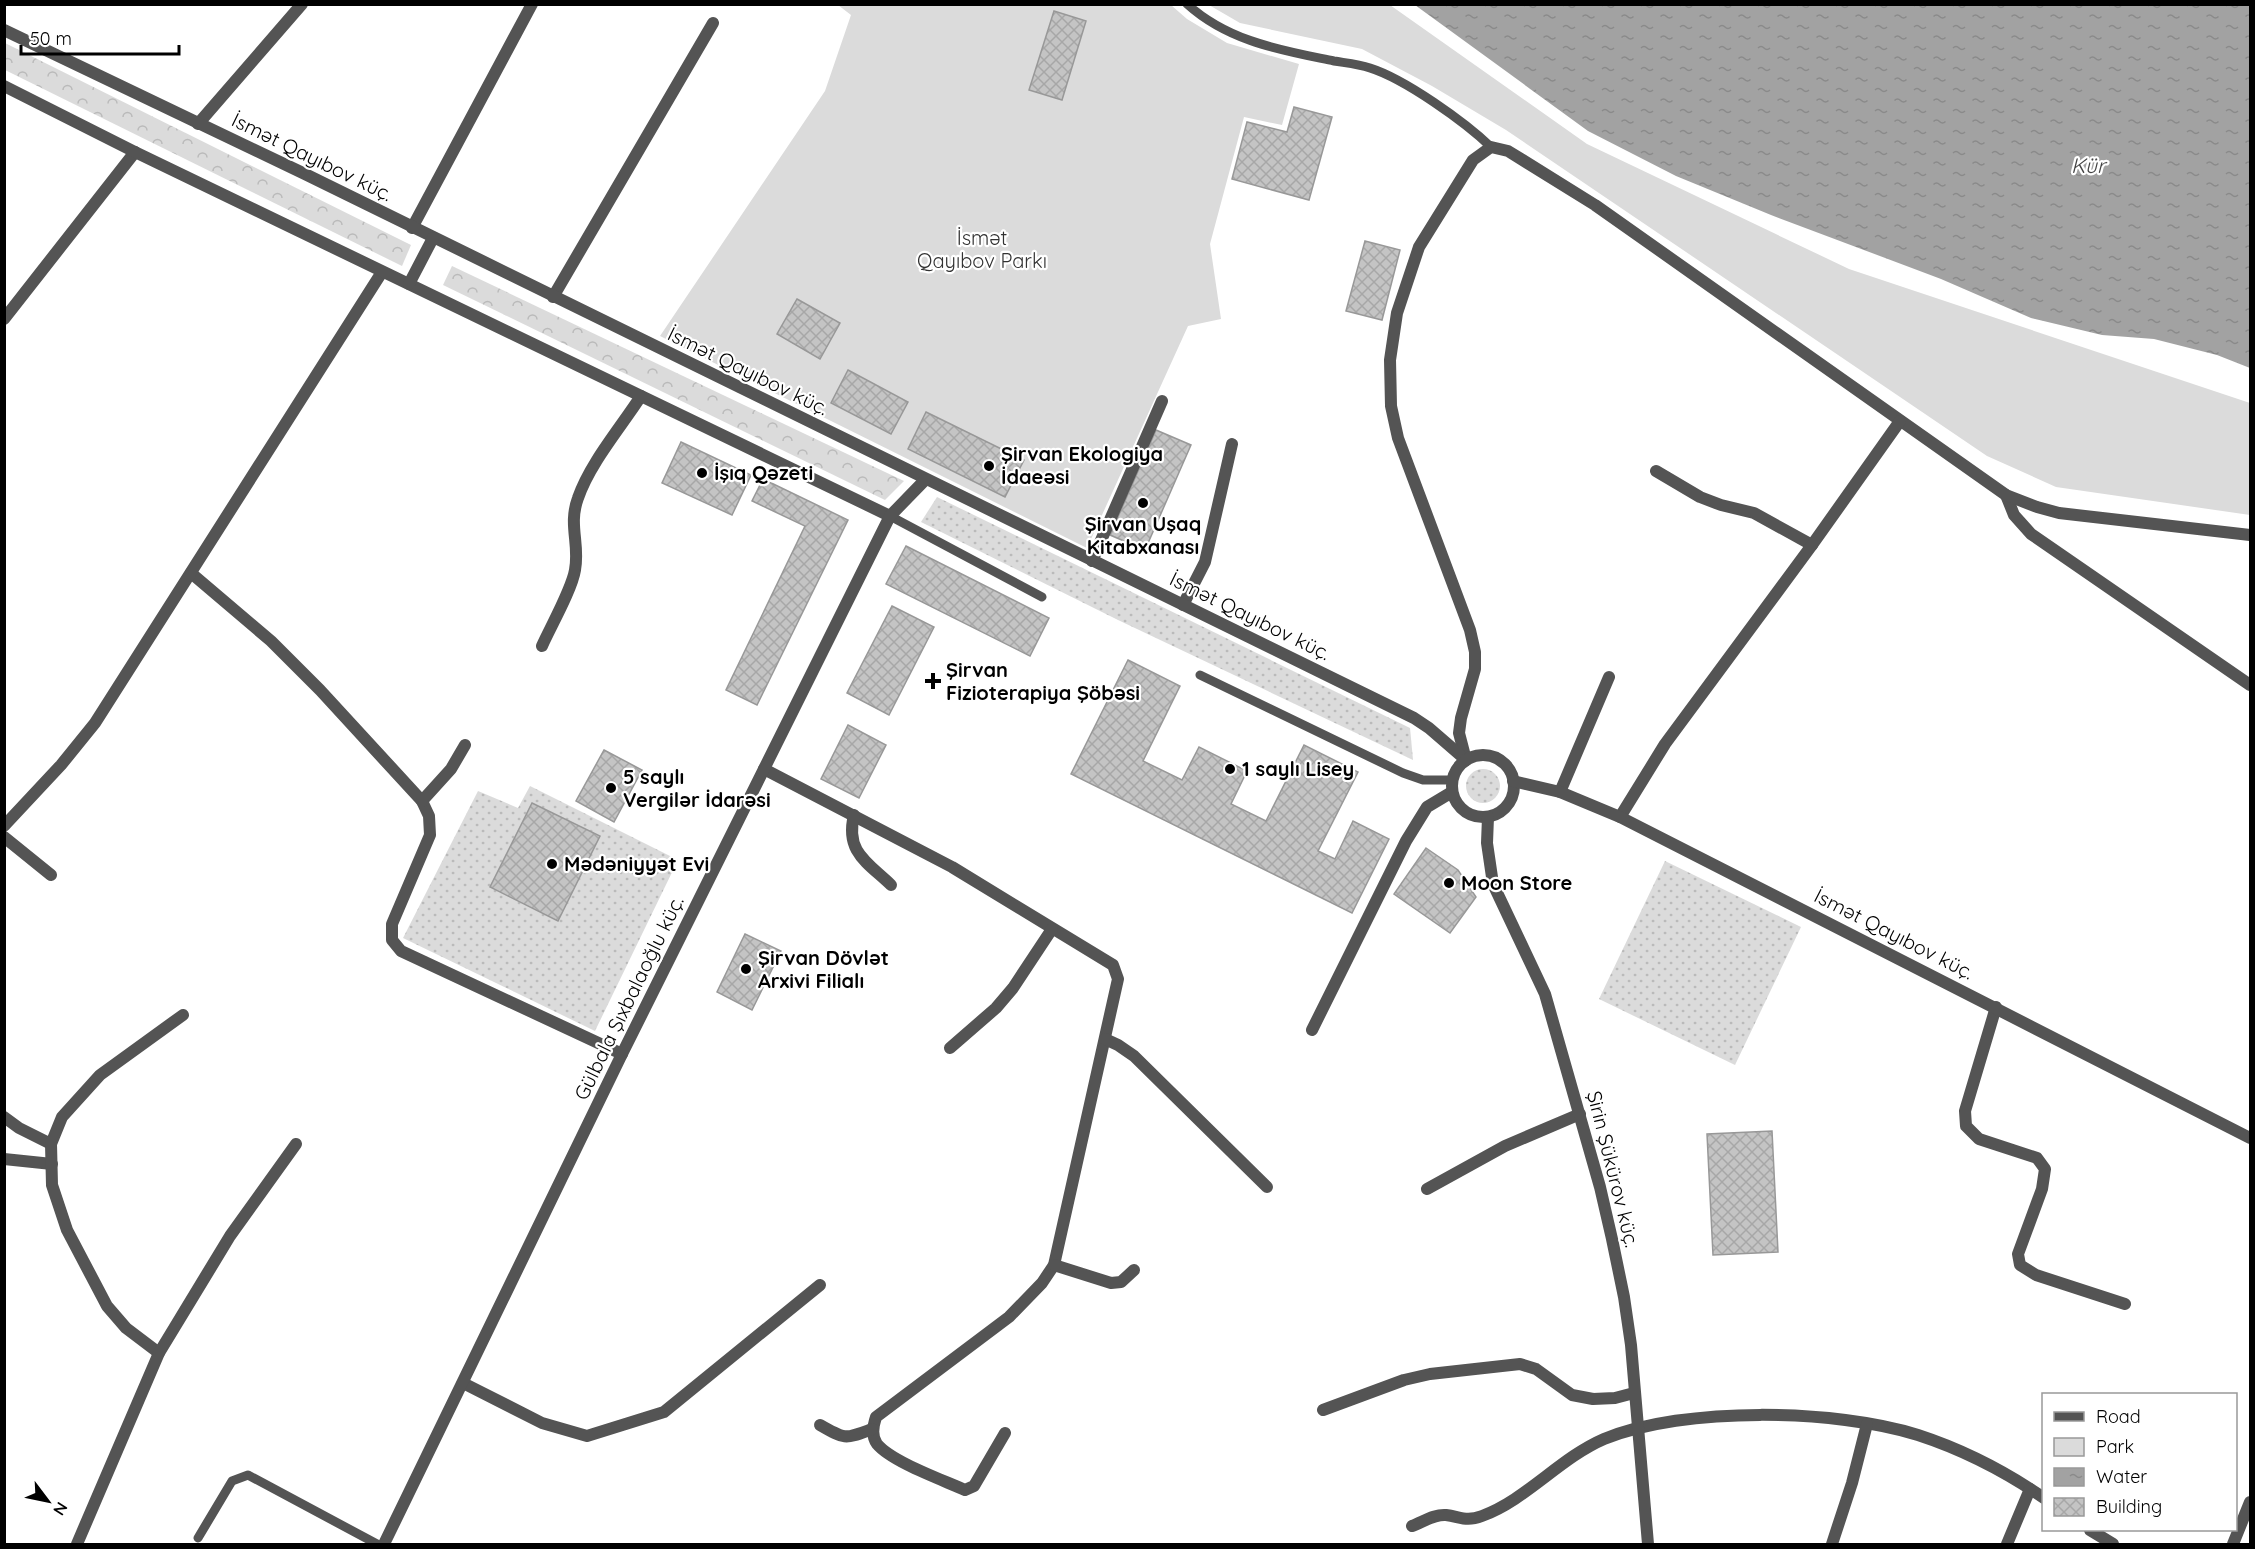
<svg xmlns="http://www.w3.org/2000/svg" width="2255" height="1549" viewBox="0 0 2255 1549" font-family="Quicksand,sans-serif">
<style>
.grass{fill:url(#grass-dots)}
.forest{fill:url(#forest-crowns)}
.green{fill:#dbdbdb}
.water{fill:url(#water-ripples)}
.building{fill:url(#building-cross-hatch);stroke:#989898;stroke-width:1.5}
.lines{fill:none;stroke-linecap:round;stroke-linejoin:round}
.service{stroke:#545454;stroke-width:9}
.minor{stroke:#545454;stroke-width:12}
.tertiary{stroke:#545454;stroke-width:12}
.poi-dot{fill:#000;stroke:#fff;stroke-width:2}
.labels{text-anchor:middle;stroke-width:4.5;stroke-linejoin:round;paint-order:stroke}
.street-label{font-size:20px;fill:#000;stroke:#fff}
.park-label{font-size:20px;fill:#323232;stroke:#fff}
.poi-label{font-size:20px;font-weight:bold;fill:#000;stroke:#fff;text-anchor:start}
.water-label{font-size:21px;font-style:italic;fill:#434343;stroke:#fff}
</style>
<defs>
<pattern id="grass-dots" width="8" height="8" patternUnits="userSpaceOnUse" patternTransform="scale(1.5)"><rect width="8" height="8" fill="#dbdbdb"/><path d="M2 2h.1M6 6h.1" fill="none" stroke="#bababa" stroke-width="1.8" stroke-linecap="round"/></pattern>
<pattern id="forest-crowns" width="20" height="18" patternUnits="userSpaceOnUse" patternTransform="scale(1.5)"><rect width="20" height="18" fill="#dbdbdb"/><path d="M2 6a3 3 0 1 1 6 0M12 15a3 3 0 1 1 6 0" fill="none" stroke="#bababa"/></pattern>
<pattern id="water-ripples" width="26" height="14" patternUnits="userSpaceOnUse" patternTransform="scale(1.5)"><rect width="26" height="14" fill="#a2a2a2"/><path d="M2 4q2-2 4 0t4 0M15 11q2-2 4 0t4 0" fill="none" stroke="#8a8a8a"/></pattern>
<pattern id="building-cross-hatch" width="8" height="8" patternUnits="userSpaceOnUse" patternTransform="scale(1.5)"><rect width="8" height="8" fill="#c4c4c4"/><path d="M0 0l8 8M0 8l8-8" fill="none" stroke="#a7a7a7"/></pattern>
</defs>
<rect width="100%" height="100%" fill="#fff"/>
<g class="grass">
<path d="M937 497 1410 728 1413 760 1118 620 921 522Z"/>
<circle cx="1483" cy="786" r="17"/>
<path d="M530 786 678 860 595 1031 403 938 478 791 518 808Z"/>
<path d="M1665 861 1801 927 1735 1065 1599 999Z"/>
</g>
<g class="forest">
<path d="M5 43 411 245 402 266 5 70Z"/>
<path d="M452 266 904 481 885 500 443 285Z"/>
</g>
<g class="green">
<path d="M838 5H1171L1187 19 1227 43 1299 64 1282 125 1244 117 1210 244 1221 319 1188 326 1087 548 660 336 825 91 851 15Z"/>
<path d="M1209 5H1390L1587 144 1849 269 2250 403V515L2056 487 1987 456 1506 130 1432 86 1362 49 1240 23Z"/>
</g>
<path class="water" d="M1415 5H2250V368L2217 355 2154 339 2102 335 2031 318 1941 279 1771 215 1676 176 1588 131Z"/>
<g class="building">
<path d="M1054 11 1086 21 1062 100 1029 90Z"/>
<path d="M1294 107 1332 117 1309 200 1232 179 1247 122 1287 132Z"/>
<path d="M1365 241 1400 250 1382 320 1346 311Z"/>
<path d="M797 299 840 323 820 359 777 334Z"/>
<path d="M848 370 908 402 891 434 831 403Z"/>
<path d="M926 412 1024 460 1005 497 908 449Z"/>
<path d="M1156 430 1191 445 1145 550 1110 535Z"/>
<path d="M681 442 751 475 732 515 662 483Z"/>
<path d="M763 479 848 520 757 705 726 690 805 526 752 501Z"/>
<path d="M906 546 1049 618 1030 656 886 584Z"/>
<path d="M892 606 934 627 889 715 847 693Z"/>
<path d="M1128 660 1180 686 1143 761 1182 780 1199 747 1247 771 1231 804 1266 821 1304 745 1358 772 1318 851 1335 859 1353 821 1389 839 1352 913 1071 774Z"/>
<path d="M848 725 886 745 859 798 821 779Z"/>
<path d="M604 750 642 770 614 822 576 801Z"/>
<path d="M532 803 600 836 558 921 490 887Z"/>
<path d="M1426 848 1458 870 1476 897 1450 933 1394 894Z"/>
<path d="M745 934 781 951 752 1010 717 992Z"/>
<path d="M1772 1131 1778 1252 1713 1255 1707 1134Z"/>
</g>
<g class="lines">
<g class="service">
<path d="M1187 4C1229 42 1281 50 1334 61 1346 63 1358 64 1370 68 1405 79 1465 122 1491 147"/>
<path d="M890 516 1042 597"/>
<path d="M1200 675 1403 773 1423 780H1452"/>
<path d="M198 1538 232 1481 248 1475 377 1544"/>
</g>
<g class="minor">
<path d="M198 124 302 4"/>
<path d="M412 228 532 4"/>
<path d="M553 297 713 23"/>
<path d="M4 319 135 152"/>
<path d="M1656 471 1700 497 1721 505 1754 513 1812 545"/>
<path d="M2006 495 2014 515 2031 534 2250 685"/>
<path d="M1092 561 1162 401"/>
<path d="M191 573 271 641 320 690 422 801 429 816 430 835 392 924V940L401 951 622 1054"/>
<path d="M1183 605 1205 562 1232 444"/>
<path d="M542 646C551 626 572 589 575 570 580 544 568 525 578 498 590 463 621 427 641 396"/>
<path d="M1466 760 1459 733 1461 718 1475 669V652L1470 630 1398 438 1391 406 1390 360 1397 313 1419 247 1473 160 1491 147 1508 151 1595 205 2006 495 2037 507 2059 513 2250 535"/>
<path d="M764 769 952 867 1113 965 1118 979 1054 1265 1042 1283 1009 1317 876 1417C873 1426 871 1436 877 1444 892 1462 943 1480 965 1490L974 1486 1005 1433"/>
<path d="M1560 792 1609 677"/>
<path d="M422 801 451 769 465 745"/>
<path d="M854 815C845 852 867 862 891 885"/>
<path d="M1620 817 1665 744 1812 545 1900 421"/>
<path d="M4 826 61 765 95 723 382 272"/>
<path d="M4 837 51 875"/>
<path d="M1996 1007 1965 1111 1966 1126 1979 1139 2037 1158 2045 1169 2042 1189 2018 1254 2020 1265 2036 1275 2125 1304"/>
<path d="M1312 1030 1406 841 1427 807 1452 792"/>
<path d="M1105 1039 1118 1045 1134 1056 1267 1187"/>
<path d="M950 1048 996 1008 1013 988 1052 929"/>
<path d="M4 1117 19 1128 51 1144"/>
<path d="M4 1159 52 1164"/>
<path d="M1427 1189 1505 1146 1580 1114"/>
<path d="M1054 1265 1111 1283 1121 1282 1134 1270"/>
<path d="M159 1353 126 1328 107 1306 67 1230 52 1185 51 1144 62 1117 100 1075 183 1015"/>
<path d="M463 1383 542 1423 587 1436 664 1412 820 1285"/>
<path d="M1323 1410 1404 1380 1430 1374 1520 1364 1536 1369 1572 1395 1593 1399 1615 1398 1634 1393"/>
<path d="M820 1425C846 1440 845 1439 872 1429"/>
<path d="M1412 1526C1423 1522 1434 1514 1446 1515 1461 1517 1466 1522 1482 1516 1526 1500 1560 1458 1604 1439 1685 1406 1835 1409 1918 1435 1961 1449 2006 1472 2044 1498"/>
<path d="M2090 1530 2113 1544"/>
<path d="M77 1544 159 1353 230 1236 296 1144"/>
<path d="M1832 1544 1852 1483 1867 1424"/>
<path d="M2007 1544 2030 1489"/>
<path d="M2233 1544 2250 1502"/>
</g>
<g class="tertiary">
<path d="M4 30 305 174 1414 718 1429 728 1466 760"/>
<path d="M4 86 135 152 890 516"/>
<path d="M409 284 433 238"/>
<circle cx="1483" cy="786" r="31"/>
<path d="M1513 781 1560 792 1620 817 2250 1138"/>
<path d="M1488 817 1487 843 1493 884 1545 994 1600 1187 1612 1239 1624 1297 1631 1345 1648 1544"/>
<path d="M384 1544 622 1054 890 516 925 480"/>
</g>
</g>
<g class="poi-dot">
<circle cx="989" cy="466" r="6"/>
<circle cx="702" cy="473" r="6"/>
<circle cx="1143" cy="503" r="6"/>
<path d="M930 672h6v6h6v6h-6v6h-6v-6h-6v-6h6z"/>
<circle cx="1230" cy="769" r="6"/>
<circle cx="611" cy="788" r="6"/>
<circle cx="552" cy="864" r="6"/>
<circle cx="1449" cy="883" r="6"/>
<circle cx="746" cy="969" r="6"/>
</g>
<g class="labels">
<g class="street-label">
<text transform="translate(312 157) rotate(26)" y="7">İsmət Qayıbov küç.</text>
<text transform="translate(748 371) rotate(26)" y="7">İsmət Qayıbov küç.</text>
<text transform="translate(1250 616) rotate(26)" y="7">İsmət Qayıbov küç.</text>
<text transform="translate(1894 934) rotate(27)" y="7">İsmət Qayıbov küç.</text>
<text transform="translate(629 998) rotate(-64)" y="7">Gülbala Şıxbalaoğlu küç.</text>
<text transform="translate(1613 1169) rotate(76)" y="7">Şirin Şükürov küç.</text>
</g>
<g class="park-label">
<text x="982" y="245">İsmət<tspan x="982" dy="23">Qayıbov Parkı</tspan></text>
</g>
<g class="poi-label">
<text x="1001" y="461">Şirvan Ekologiya<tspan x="1001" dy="23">İdaeəsi</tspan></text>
<text x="714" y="480">İşıq Qəzeti</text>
<text x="1143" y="531" text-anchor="middle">Şirvan Uşaq<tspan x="1143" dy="23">Kitabxanası</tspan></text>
<text x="946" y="677">Şirvan<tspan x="946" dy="23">Fizioterapiya Şöbəsi</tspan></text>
<text x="1242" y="776">1 saylı Lisey</text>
<text x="623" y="784">5 saylı<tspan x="623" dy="23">Vergilər İdarəsi</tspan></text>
<text x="564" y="871">Mədəniyyət Evi</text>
<text x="1461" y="890">Moon Store</text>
<text x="758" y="965">Şirvan Dövlət<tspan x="758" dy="23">Arxivi Filialı</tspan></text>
</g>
<g class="water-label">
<text x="2088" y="173">Kür</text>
</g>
</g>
<rect width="2255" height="1549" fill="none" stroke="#000000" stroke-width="12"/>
<rect x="2042" y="1393" width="195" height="138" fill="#ffffff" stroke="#999999" stroke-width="1.5"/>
<rect x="2054" y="1412" width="30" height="9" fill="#545454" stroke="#999999" stroke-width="1.5"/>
<text x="2096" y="1423" font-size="18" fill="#000000">Road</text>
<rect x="2054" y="1438" width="30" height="18" fill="#dbdbdb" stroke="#999999" stroke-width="1.5"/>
<text x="2096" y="1453" font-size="18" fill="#000000">Park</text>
<rect x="2054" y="1468" width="30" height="18" fill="url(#water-ripples)" stroke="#999999" stroke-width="1.5"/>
<text x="2096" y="1483" font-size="18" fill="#000000">Water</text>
<rect x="2054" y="1498" width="30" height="18" fill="url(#building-cross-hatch)" stroke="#999999" stroke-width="1.5"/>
<text x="2096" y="1513" font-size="18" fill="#000000">Building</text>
<g transform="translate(48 1501) rotate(122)" stroke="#ffffff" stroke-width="4.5" paint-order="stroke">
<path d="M0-4.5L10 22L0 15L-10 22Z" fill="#000000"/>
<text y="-9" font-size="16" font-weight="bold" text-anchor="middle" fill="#000000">N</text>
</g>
<path d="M21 45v9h158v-9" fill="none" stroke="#000000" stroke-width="3"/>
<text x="30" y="45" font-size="18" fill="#000000" stroke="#ffffff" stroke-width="4.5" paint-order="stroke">50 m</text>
</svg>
